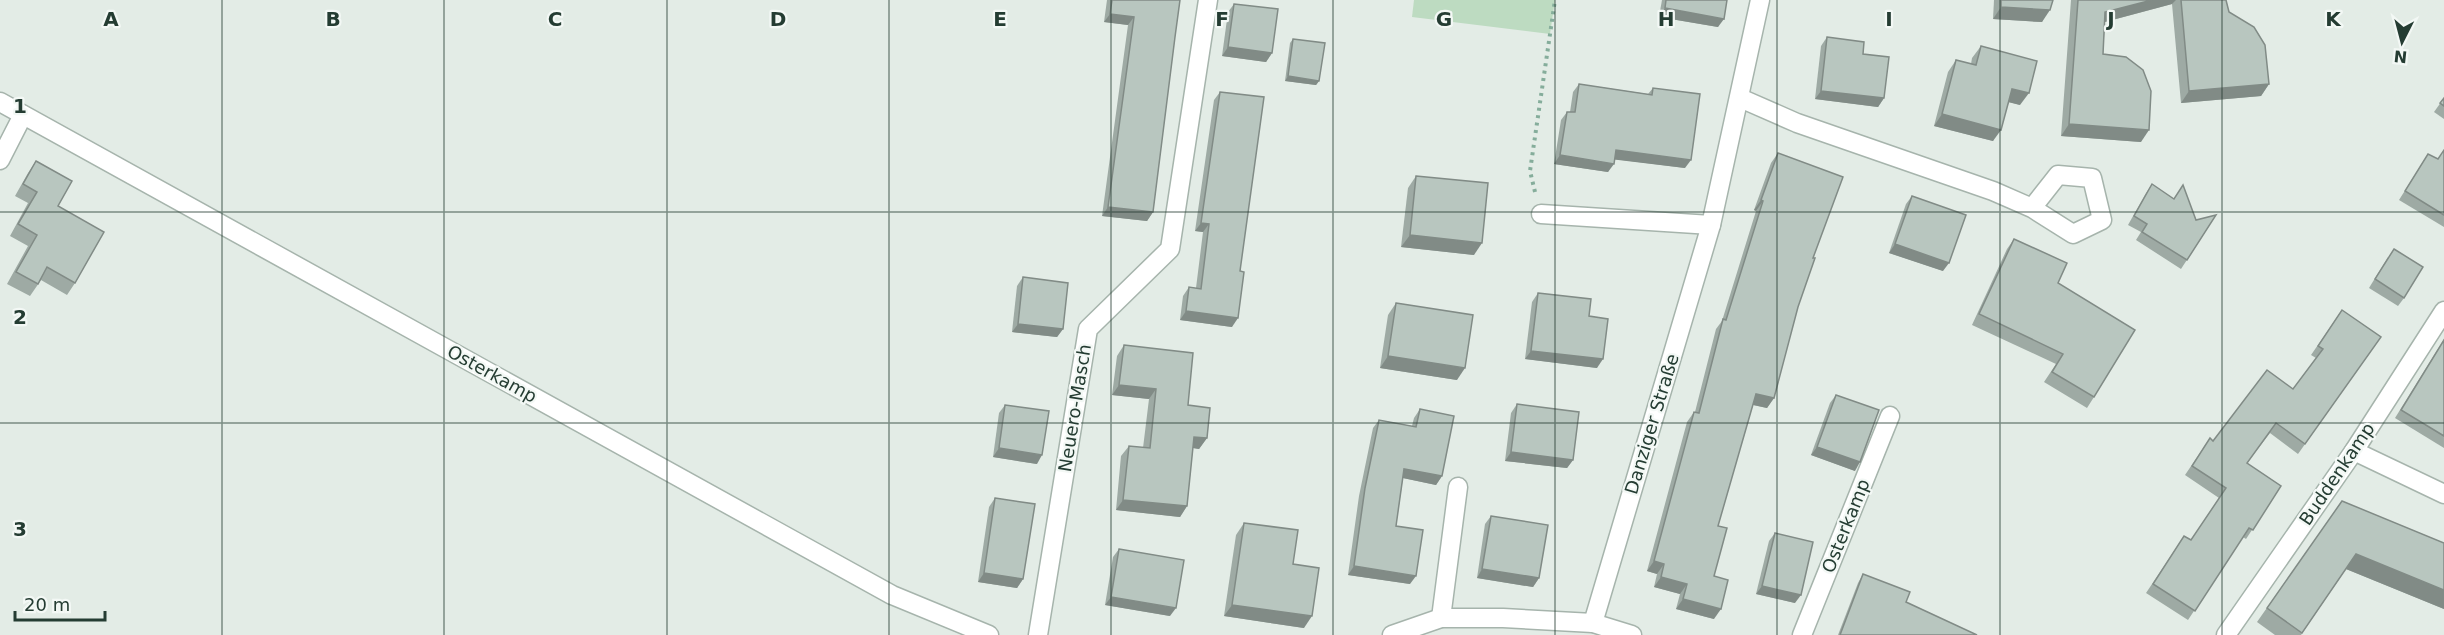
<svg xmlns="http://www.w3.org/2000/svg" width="2444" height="635" viewBox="0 0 2444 635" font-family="'DejaVu Sans',sans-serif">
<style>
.green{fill:#bddbc1}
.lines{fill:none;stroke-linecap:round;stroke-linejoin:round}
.minor-casing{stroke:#a6b4ac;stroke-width:21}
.path{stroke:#85ad9b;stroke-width:4;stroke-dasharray:3 4.5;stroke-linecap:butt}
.minor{stroke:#fff;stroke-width:18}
.wall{fill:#9eaaa4}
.shaded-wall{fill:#818b86}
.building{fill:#b8c6bf;stroke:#818b86;stroke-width:1.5}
.grid{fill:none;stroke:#243c32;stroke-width:1.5;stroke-opacity:0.55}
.labels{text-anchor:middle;stroke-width:4.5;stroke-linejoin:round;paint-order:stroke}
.street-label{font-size:18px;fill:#243c32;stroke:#f3f8f5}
.grid-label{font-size:20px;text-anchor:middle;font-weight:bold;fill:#243c32;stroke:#f3f8f5;stroke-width:4.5;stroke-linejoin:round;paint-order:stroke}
</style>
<rect width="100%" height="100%" fill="#e3ece6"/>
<path class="green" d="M1414 0H1555L1550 34 1412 17Z"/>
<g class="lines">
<defs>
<g id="minor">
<path d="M1740 98 1797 123 1993 191 2032 208 2073 234 2102 220 2092 178 2058 175 2032 208"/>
<path d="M0 102 892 595 989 635"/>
<path d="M0 160 23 115"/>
<path d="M1541 214 1711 225"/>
<path d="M2354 451 2444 494"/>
<path d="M1441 618 1458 487"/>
<path d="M1593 623 1711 225 1760 0"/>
<path d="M1038 635 1088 329 1170 249 1208 0"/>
<path d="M1392 635 1441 618H1503L1593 623 1632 635"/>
<path d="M1802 635 1890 416"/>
<path d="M2226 635 2354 451 2444 311"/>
</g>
</defs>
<use href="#minor" class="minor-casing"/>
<path class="path" d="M1535 192 1530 171 1555 0"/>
<use href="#minor" class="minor"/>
</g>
<g class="wall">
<path d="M1107 0H1180L1175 37 1153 212 1147 221 1102 216 1128 25 1104 22Z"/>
<path d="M1662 0H1727L1718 27 1659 17Z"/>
<path d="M1994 0H2053L2042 22 1993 19Z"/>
<path d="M2071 0H2226L2229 12 2269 84 2261 96 2181 103 2172 4 2105 22 2103 54 2141 142 2061 136Z"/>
<path d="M1234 4 1272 53 1266 62 1222 56 1228 12Z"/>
<path d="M1827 37 1863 54 1884 98 1878 107 1815 99 1821 46Z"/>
<path d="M1293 39 1319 81 1316 85 1285 81 1290 43Z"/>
<path d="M1981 46 2020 105 2009 102 1993 141 1934 126 1948 72 1956 60 1971 64 1972 58Z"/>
<path d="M1579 84 1648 94 1653 88 1685 168 1614 159 1608 172 1554 164 1561 120 1567 112H1570L1573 92Z"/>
<path d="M1220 92 1232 327 1180 320 1183 296 1189 287 1196 288 1203 232 1195 231 1214 100Z"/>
<path d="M2444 98V119L2434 112Z"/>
<path d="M2444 150V227L2399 200 2428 154 2438 159Z"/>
<path d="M1778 153 1813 258 1798 307 1774 398 1767 408 1753 405 1718 526 1714 576V619L1676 609 1680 594 1654 587 1657 574 1647 571 1687 422 1694 412H1695L1716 329 1722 321 1756 211 1754 210 1771 163Z"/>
<path d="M36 161 58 206 75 283 67 295 41 280 30 296 7 284 28 246 10 236 28 203 15 196 28 173Z"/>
<path d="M1416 176 1474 255 1401 247 1408 188Z"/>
<path d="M2152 184 2196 220 2216 215 2181 269 2136 240 2141 232 2128 225 2146 193Z"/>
<path d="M1912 196 1943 271 1889 253 1906 204Z"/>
<path d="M2014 239 2058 283 2094 397 2087 408 2044 382 2056 364 1972 325 2007 249Z"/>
<path d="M2388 257 2404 298 2398 306 2369 288Z"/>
<path d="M1023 277 1063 329 1057 337 1012 332 1017 286Z"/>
<path d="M1538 293 1589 316 1597 368 1525 359 1532 302Z"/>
<path d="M1396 303 1457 380 1380 368 1388 315Z"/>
<path d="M2342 310 2381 337 2298 454 2270 433 2247 463 2281 486 2246 539 2243 537 2188 620 2146 593 2184 536 2191 540 2219 498 2185 475 2210 438 2213 441 2293 389 2316 358 2311 355Z"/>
<path d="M2444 339V448L2395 418Z"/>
<path d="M1124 345 1188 405 1207 438 1199 449 1193 448 1187 506 1180 517 1116 510 1121 456 1129 446 1143 448 1149 399 1112 395 1117 356Z"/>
<path d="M1836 395 1855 471 1811 455 1830 403Z"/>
<path d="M1517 404 1573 460 1567 468 1505 461 1511 413Z"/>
<path d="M1005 405 1037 464 993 457 999 413Z"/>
<path d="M1420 409 1442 476 1436 485 1403 478 1396 526 1410 584 1348 575 1359 496 1373 428 1379 420 1412 426 1414 418Z"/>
<path d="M995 498 1023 579 1017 588 978 582 989 507Z"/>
<path d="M2342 501 2444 543V609L2346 569 2301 635H2275L2257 622Z"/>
<path d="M1491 516 1539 578 1533 587 1477 578 1485 524Z"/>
<path d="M1244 523 1293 564 1304 628 1224 616 1236 535Z"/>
<path d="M1775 533 1795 603 1756 594 1769 541Z"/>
<path d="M1119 549 1170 616 1105 605 1113 557Z"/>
<path d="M1863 574 1906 602 1977 635H1838L1858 583Z"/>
</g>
<g class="shaded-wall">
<path d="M2152 0H2176L2172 4 2097 24 2105 12Z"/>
<path d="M2001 7 2050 10 2042 22 1993 19Z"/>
<path d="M1665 8 1724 19 1718 27 1659 17Z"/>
<path d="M1110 14 1134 17 1128 25 1104 22Z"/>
<path d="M1228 47 1272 53 1266 62 1222 56Z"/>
<path d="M1288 76 1319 81 1316 85 1285 81Z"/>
<path d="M2269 84 2261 96 2181 103 2189 91Z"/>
<path d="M2012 89 2029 93 2020 105 2004 101Z"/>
<path d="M1821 91 1884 98 1878 107 1815 99Z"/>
<path d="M1942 114 2001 130 1993 141 1934 126Z"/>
<path d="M2069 124 2149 130 2141 142 2061 136Z"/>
<path d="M1616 150 1691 160 1685 168 1610 159Z"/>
<path d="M1560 155 1614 164 1608 172 1554 164Z"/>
<path d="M1761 200 1763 201 1756 211 1754 210Z"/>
<path d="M1108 207 1153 212 1147 221 1102 216Z"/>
<path d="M1201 223 1209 224 1203 232 1195 231Z"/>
<path d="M1410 235 1482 243 1474 255 1401 247Z"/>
<path d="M1895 244 1949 263 1943 271 1889 253Z"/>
<path d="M1186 311 1238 318 1232 327 1180 320Z"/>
<path d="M1018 324 1063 329 1057 337 1012 332Z"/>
<path d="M1531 351 1603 359 1597 368 1525 359Z"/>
<path d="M1388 356 1465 368 1457 380 1380 368Z"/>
<path d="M1119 385 1156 389 1149 399 1112 395Z"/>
<path d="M1756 394 1774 398 1767 408 1749 404Z"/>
<path d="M1194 437 1207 438 1199 449 1187 447Z"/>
<path d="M1817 447 1860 462 1855 471 1811 455Z"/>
<path d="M999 448 1042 455 1037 464 993 457Z"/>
<path d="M1511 452 1573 460 1567 468 1505 461Z"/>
<path d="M1404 469 1442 476 1436 485 1398 477Z"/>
<path d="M1123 500 1187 506 1180 517 1116 510Z"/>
<path d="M2356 554 2444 590V609L2346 569Z"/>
<path d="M1654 561 1664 564 1657 574 1647 571Z"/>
<path d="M1354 566 1416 576 1410 584 1348 575Z"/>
<path d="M1482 569 1539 578 1533 587 1477 578Z"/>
<path d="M984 573 1023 579 1017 588 978 582Z"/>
<path d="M1661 577 1687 584 1680 594 1654 587Z"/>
<path d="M1762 586 1801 595 1795 603 1756 594Z"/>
<path d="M1111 597 1176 608 1170 616 1105 605Z"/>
<path d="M1683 599 1721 609 1714 619 1676 609Z"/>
<path d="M1232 605 1312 616 1304 628 1224 616Z"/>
</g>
<g class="building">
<path d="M1112 0H1180L1175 37 1153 212 1108 207 1134 17 1110 14Z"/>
<path d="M1666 0H1727L1724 19 1665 8Z"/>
<path d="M2001 0H2053L2050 10 2001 7Z"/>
<path d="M2078 0H2152L2105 12 2103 54 2126 57 2143 70 2151 91 2149 130 2069 124Z"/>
<path d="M2181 0H2226L2229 12 2254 27 2265 45 2269 84 2189 91Z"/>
<path d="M1234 4 1278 9 1272 53 1228 47Z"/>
<path d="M1827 37 1864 42 1863 54 1889 57 1884 98 1821 91Z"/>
<path d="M1293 39 1325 43 1319 81 1288 76Z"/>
<path d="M1981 46 2037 61 2029 93 2012 89 2001 130 1942 114 1956 60 1976 65Z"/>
<path d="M1579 84 1652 95 1653 88 1700 94 1691 160 1616 150 1614 164 1560 155 1567 112H1575Z"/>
<path d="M1220 92 1264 97 1240 271 1244 272 1238 318 1186 311 1189 287 1201 289 1209 224 1201 223Z"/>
<path d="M2444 98V106L2440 103Z"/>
<path d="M2444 150V215L2405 191 2428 154 2438 159Z"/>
<path d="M1778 153 1843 177 1813 258H1815L1798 307 1774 398 1756 394 1718 526 1727 528 1714 576 1728 580 1721 609 1683 599 1687 584 1661 577 1664 564 1654 561 1694 412 1699 413 1723 319 1726 320 1763 201 1761 200Z"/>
<path d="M36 161 72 181 58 206 104 232 75 283 47 267 38 284 16 272 37 235 18 224 37 192 23 184Z"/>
<path d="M1416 176 1488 183 1482 243 1410 235Z"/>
<path d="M2152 184 2174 199 2183 185 2196 220 2216 215 2187 260 2142 232 2147 224 2134 216Z"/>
<path d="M1912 196 1966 215 1949 263 1895 244Z"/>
<path d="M2014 239 2067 263 2058 283 2135 330 2094 397 2052 372 2063 354 1979 314Z"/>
<path d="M2394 249 2423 267 2404 298 2375 279Z"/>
<path d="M1023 277 1068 283 1063 329 1018 324Z"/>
<path d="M1538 293 1591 299 1589 316 1608 319 1603 359 1531 351Z"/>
<path d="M1396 303 1473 315 1465 368 1388 356Z"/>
<path d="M2342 310 2381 337 2305 444 2276 423 2247 463 2281 486 2253 530 2249 528 2195 611 2153 584 2184 536 2191 540 2226 488 2192 466 2210 438 2213 441 2267 370 2293 389 2323 349 2318 346Z"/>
<path d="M2444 340V436L2401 410Z"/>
<path d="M1124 345 1193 353 1188 405 1210 408 1207 438 1194 437 1187 506 1123 500 1129 446 1150 448 1156 389 1119 385Z"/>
<path d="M1836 395 1879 410 1860 462 1817 447Z"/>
<path d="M1517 404 1579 412 1573 460 1511 452Z"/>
<path d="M1005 405 1049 411 1042 455 999 448Z"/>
<path d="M1420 409 1454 416 1442 476 1404 469 1396 526 1423 530 1416 576 1354 566 1365 488 1379 420 1416 427Z"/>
<path d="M995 498 1035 504 1023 579 984 573Z"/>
<path d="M2342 501 2444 543V590L2356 554 2302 633 2267 608Z"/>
<path d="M1491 516 1548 525 1539 578 1482 569Z"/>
<path d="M1244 523 1298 530 1293 564 1319 568 1312 616 1232 605Z"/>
<path d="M1775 533 1813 542 1801 595 1762 586Z"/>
<path d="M1119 549 1184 560 1176 608 1111 597Z"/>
<path d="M1863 574 1910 592 1906 602 1977 635H1840Z"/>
</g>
<path class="grid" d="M222 0V635M444 0V635M667 0V635M889 0V635M1111 0V635M1333 0V635M1555 0V635M1777 0V635M2000 0V635M2222 0V635M0 212H2444M0 423H2444"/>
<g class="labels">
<g class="street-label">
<text transform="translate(492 374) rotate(29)" y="6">Osterkamp</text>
<text transform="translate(1075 408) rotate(-81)" y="6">Neuero-Masch</text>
<text transform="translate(1652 424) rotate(-73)" y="6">Danziger Straße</text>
<text transform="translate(2337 474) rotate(-56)" y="6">Buddenkamp</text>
<text transform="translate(1846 526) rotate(-68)" y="6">Osterkamp</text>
</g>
</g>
<g class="grid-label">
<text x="111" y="26">A</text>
<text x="333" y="26">B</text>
<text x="555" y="26">C</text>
<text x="778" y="26">D</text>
<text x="1000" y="26">E</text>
<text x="1222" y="26">F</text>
<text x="1444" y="26">G</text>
<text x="1666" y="26">H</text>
<text x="1889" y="26">I</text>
<text x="2111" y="26">J</text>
<text x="2333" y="26">K</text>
<text x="20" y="113">1</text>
<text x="20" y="324">2</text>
<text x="20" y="536">3</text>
</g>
<g transform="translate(2402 42) rotate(186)" stroke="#f3f8f5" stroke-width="4.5" paint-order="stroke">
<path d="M0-4.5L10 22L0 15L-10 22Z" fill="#243c32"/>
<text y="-9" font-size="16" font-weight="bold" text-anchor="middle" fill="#243c32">N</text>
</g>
<path d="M15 611v9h90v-9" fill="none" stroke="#243c32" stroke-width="3"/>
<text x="24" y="611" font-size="18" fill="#243c32" stroke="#f3f8f5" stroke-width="4.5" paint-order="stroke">20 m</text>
</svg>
